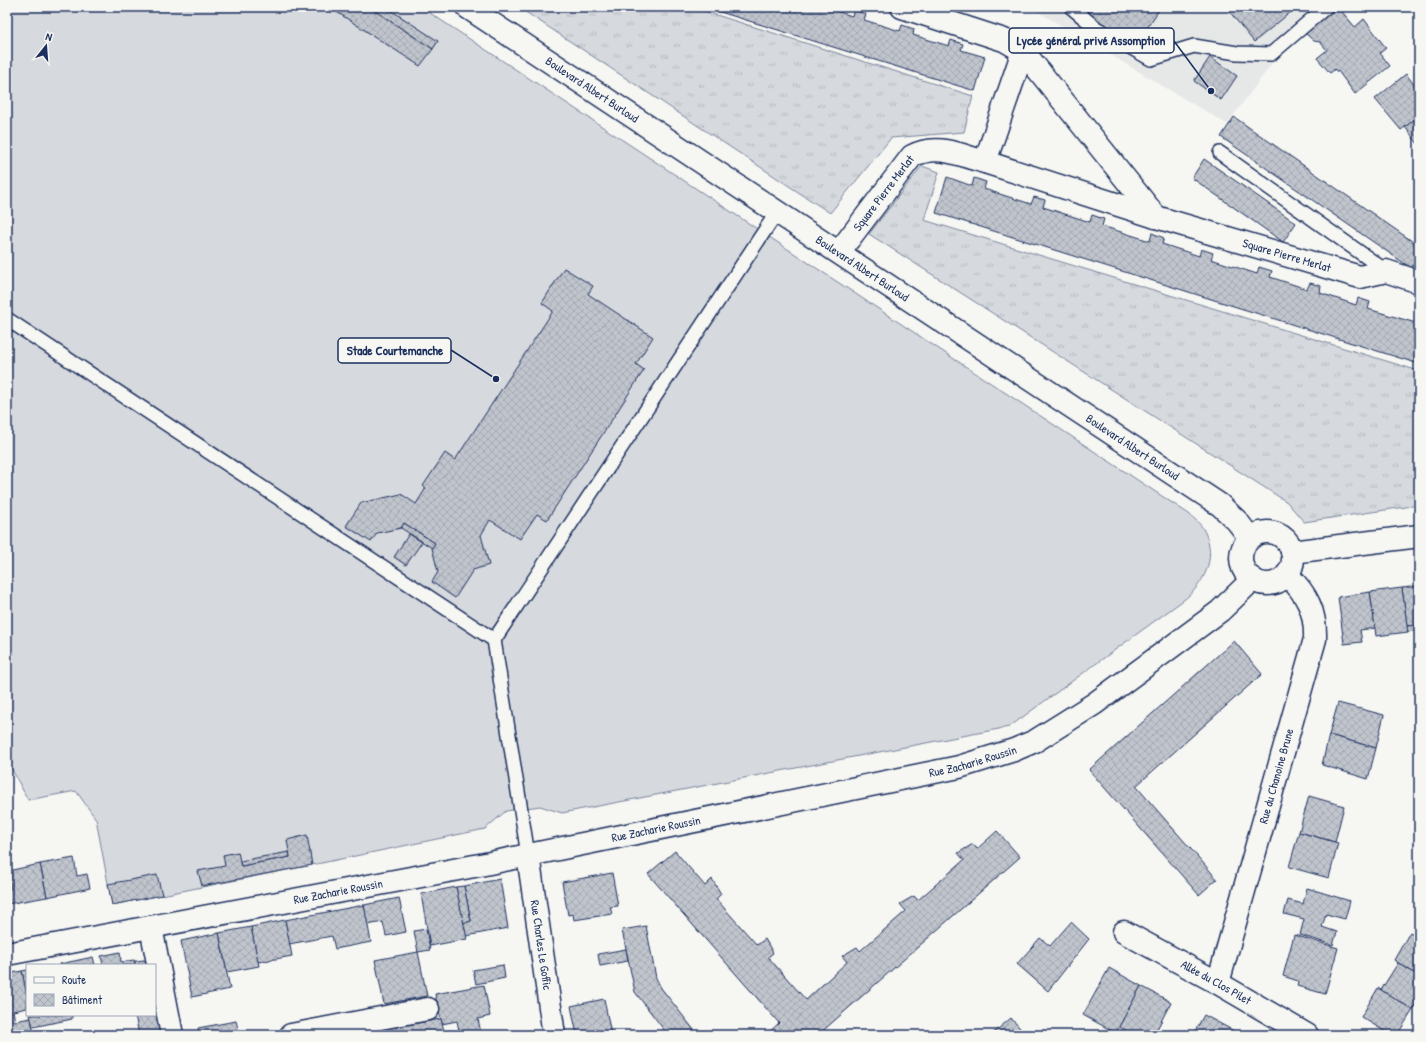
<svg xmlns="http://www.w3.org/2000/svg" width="1426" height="1042" viewBox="0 0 1426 1042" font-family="'Patrick Hand',sans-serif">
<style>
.built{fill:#e6e7e7}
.grass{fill:url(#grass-tufts);stroke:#78849e}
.pitch{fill:#d6d9dd;stroke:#78849e}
.building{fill:url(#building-cross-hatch);stroke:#1b2f5e}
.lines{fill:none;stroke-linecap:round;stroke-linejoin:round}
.lane-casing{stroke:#1b2f5e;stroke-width:16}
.street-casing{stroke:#1b2f5e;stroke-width:25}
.secondary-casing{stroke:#1b2f5e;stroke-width:25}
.lane{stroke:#f6f6f2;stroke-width:13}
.street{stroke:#f6f6f2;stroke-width:22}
.secondary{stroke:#f6f6f2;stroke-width:22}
.labels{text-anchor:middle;stroke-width:3;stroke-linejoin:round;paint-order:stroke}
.street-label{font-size:12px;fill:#1b2f5e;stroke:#f6f6f2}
.leader{fill:none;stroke:#1b2f5e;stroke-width:1.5}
.callout-dot{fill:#1b2f5e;stroke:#f6f6f2;stroke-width:1.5}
.callout{fill:#f6f6f2;stroke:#1b2f5e;stroke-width:1.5}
.callout-label{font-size:13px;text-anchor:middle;font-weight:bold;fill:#1b2f5e}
</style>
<defs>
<pattern id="grass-tufts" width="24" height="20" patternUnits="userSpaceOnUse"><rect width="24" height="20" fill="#d6d9dd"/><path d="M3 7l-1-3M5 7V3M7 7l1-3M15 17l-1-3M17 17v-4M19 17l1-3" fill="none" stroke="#b7bbc0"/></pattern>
<pattern id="building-cross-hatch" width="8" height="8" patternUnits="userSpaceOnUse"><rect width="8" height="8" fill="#c0c4cd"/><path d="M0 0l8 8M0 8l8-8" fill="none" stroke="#a4a9b2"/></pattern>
</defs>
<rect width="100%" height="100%" fill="#f6f6f2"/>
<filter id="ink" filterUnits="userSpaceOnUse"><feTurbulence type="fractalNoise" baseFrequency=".025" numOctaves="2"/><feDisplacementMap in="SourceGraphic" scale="8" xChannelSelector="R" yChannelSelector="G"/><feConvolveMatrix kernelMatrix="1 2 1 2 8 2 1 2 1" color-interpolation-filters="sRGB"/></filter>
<g filter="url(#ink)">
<path class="built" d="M1030 7H1336L1276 58 1227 124Z"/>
<g class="grass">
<path d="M518 7H691L973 96 964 132 891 138 830 213Z"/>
<path d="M922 166 939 172 924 220 1419 371V505L1304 522 1287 502 869 234Z"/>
</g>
<path class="pitch" d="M7 7H421L1189 514C1193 518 1199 522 1202 527 1218 553 1207 581 1185 599L1009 727 562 813 540 806 506 811 485 829 312 865 112 905 96 819 76 791 28 800 7 760Z"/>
<g class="building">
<path d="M329 7H369L433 49 420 66Z"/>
<path d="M369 7H386L438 41 433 49Z"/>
<path d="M704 7H823L852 16 854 10 866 14 864 20 900 31 902 25 914 29 913 35 949 46 951 40 963 44 961 50 985 57 975 91Z"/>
<path d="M1077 7H1161L1134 47Z"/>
<path d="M1231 7H1297L1254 42 1229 11 1233 9Z"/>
<path d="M1336 7H1338L1355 27 1364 19 1386 48 1380 53 1390 66 1355 94 1338 71 1337 72 1335 69 1330 73 1317 58 1327 50 1320 42 1314 41 1305 33Z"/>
<path d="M1210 57 1237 76 1221 100 1194 81Z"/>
<path d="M1406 74 1419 91V116L1401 130 1375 99Z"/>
<path d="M1419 116V145L1405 127Z"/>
<path d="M1234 117 1419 246V256L1411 268 1221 137Z"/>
<path d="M1204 159 1296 223 1283 242 1192 178Z"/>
<path d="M947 177 972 186 974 178 986 182 984 189 1031 204 1034 197 1045 200 1043 207 1090 222 1092 215 1104 219 1102 226 1150 241 1152 233 1164 238 1162 244 1199 256 1201 249 1213 253 1211 259 1257 274 1259 267 1272 271 1270 277 1307 289 1310 283 1321 286 1320 293 1356 305 1358 298 1370 302 1368 309 1416 323 1417 317H1419V364L936 213Z"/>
<path d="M564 268 593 286 588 294 653 337 636 364 644 370 547 520 537 514 520 539 490 520 481 535 489 565 473 570 455 598 432 582 438 572 432 548 435 543 404 523 401 528 377 533 371 542 346 526 361 503 401 494 416 504 426 488 423 486 445 453 455 460 553 311 542 303Z"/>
<path d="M404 523 435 543 432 548 401 528Z"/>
<path d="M409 534 422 542 406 565 394 557Z"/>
<path d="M1419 586V625L1407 626 1402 588Z"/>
<path d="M1402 588 1408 632 1376 636 1370 592Z"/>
<path d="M1370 592 1375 628 1360 630 1362 642 1344 644 1338 597Z"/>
<path d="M1419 625V630L1408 632 1407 626Z"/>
<path d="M1234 641 1262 674 1136 786 1217 879 1199 895 1089 770Z"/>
<path d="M1338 703 1384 715 1376 748 1329 735Z"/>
<path d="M1329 735 1376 748 1368 779 1322 765Z"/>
<path d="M1309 796 1344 806 1335 842 1299 832Z"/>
<path d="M997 831 1020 857 818 1035H766L779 1023 648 874 675 851 705 886 712 879 721 894 716 899 757 945 765 939 773 953 768 957 806 1000 847 962 842 956 857 947 860 951 906 911 900 904 914 896 918 900 964 860 958 853 973 844 977 849Z"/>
<path d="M1299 832 1338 843 1329 878 1289 867Z"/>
<path d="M307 835 312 865 202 886 198 871 225 866 223 855 238 852 241 866 290 857 287 840Z"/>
<path d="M289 852 290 857 241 866 240 861Z"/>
<path d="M74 858 77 876 87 874 90 888 47 897 40 864Z"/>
<path d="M40 864 47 897 7 904V889H11L8 871Z"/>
<path d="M612 873 618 906 610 907 612 914 574 920 573 914 568 915 562 882Z"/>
<path d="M157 875 162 895 112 905 108 884Z"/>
<path d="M500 879 508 928 466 936 463 923 471 921 464 886Z"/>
<path d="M464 886 471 921 463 923 456 887Z"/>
<path d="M456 887 467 939 430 946 421 894Z"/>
<path d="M1307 888 1350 901 1345 919 1326 914 1322 927 1337 932 1333 945 1300 935 1304 919 1284 914 1288 900 1303 904Z"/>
<path d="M399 898 406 932 386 936 383 922 367 925 364 905Z"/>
<path d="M364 905 371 942 335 949 332 936 289 944 285 920Z"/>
<path d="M285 920 292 956 258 962 251 927Z"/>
<path d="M1071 922 1089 939 1048 991 1017 964 1040 938 1050 946Z"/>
<path d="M646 926 656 978 661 988 698 1035H668L635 992 622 930Z"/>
<path d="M251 927 259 966 227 972 219 933Z"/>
<path d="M426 929 430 950 418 952 414 931Z"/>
<path d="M1410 932 1419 937V976L1394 960Z"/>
<path d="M219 933 230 989 192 997 181 941Z"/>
<path d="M1294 935 1338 948 1325 994 1297 986 1298 981 1283 976Z"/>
<path d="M626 949 628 961 600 966 598 954Z"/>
<path d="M120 952 121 962 134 960 135 965H103L101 956Z"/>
<path d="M418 952 427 996 384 1004 375 960Z"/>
<path d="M93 957 95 965H60V964Z"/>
<path d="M144 960 148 965H135V961Z"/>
<path d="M1398 963 1419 976V1000L1413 1010 1381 990Z"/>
<path d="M503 965 505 978 476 984 473 970Z"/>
<path d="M1109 968 1141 986 1116 1033 1083 1015Z"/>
<path d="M27 970V992L26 993 22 971Z"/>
<path d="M22 971 27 997V1008L13 1011 15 1021 31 1018 34 1035H7V974Z"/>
<path d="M484 985 490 1016 478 1019 481 1033 460 1035 457 1021 442 1024 435 994Z"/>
<path d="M1141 986 1171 1002 1154 1035H1135L1119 1027Z"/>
<path d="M1378 988 1413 1010 1397 1035H1391L1361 1017Z"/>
<path d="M604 999 611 1034 577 1035 571 1006Z"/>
<path d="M155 1008 161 1035H139L135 1015H155Z"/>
<path d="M30 1015H72V1019L33 1027Z"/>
<path d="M1204 1015 1236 1032 1234 1035H1193Z"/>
<path d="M1011 1018 1026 1035H991Z"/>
<path d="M440 1019H441L445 1035H364V1033Z"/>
<path d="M236 1021 239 1033 227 1035H199L198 1028Z"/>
</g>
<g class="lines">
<defs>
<g id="lane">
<path d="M1071 7 1096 28 1151 59 1194 46 1237 53 1271 54 1326 7"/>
<path d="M1220 153 1386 271"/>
<path d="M7 319 494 640"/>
<path d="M528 855 494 640 777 212"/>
</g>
<g id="street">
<path d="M1023 51 1156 217"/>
<path id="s1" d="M985 162 1156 217 1360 277 1386 271 1419 282"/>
<path id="s2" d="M839 252 912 156C937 143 960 155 985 162L1023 51 1004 40 902 7"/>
<path id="s3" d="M528 855 554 1035"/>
<path d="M151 927 172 1035"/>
<path id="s4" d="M1124 932 1218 983 1307 1035"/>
<path id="s5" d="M7 954 485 864 959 767 1014 750 1035 741 1094 704 1220 611 1253 579"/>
<path id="s6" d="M1218 983 1315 639C1316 612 1307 594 1288 576"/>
<path d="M291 1035 428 1009"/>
</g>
<g id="secondary">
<path id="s7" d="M467 7 1220 505 1237 521 1250 538"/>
<circle cx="1267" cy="558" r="26"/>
<path d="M1292 552 1419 536"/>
</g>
</defs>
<use href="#lane" class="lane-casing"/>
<use href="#street" class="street-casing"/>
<use href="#secondary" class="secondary-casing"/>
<use href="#lane" class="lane"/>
<use href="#street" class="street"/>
<use href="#secondary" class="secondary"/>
</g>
</g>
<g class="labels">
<g class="street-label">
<text dy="4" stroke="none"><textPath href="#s7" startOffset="150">Boulevard Albert Burloud</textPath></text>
<text dy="4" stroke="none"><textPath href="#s2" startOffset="74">Square Pierre Merlat</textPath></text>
<text dy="4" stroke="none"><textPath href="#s1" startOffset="316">Square Pierre Merlat</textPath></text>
<text dy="4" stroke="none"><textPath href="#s7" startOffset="474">Boulevard Albert Burloud</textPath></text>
<text dy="4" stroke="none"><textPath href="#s7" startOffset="798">Boulevard Albert Burloud</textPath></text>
<text dy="4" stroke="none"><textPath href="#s5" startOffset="985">Rue Zacharie Roussin</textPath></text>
<text dy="4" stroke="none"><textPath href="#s6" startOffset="215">Rue du Chanoine Brune</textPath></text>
<text dy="4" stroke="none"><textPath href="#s5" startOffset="661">Rue Zacharie Roussin</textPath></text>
<text dy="4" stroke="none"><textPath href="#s5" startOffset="337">Rue Zacharie Roussin</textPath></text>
<text dy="4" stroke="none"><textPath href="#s3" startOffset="91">Rue Charles Le Goffic</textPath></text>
<text dy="4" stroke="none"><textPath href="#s4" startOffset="105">Allée du Clos Pilet</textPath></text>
</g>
</g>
<path class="leader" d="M1211 91L1174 41M496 379L451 350"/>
<g class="callout-dot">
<circle cx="1211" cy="91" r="4"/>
<circle cx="496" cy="379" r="4"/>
</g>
<g class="callout">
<rect x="1009" y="28" width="165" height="25" rx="4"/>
<rect x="338" y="338" width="113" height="25" rx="4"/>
</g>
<g class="callout-label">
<text x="1091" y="45">Lycée général privé Assomption</text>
<text x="395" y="355">Stade Courtemanche</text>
</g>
<rect width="1426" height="1042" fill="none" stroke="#f6f6f2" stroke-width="24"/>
<rect x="12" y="12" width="1402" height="1018" fill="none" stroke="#1b2f5e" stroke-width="1.5" filter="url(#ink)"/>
<rect x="26" y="964" width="130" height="52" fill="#f6f6f2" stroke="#9ea6b7"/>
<rect x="34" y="977" width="20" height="6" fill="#f6f6f2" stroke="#9ea6b7"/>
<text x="62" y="984" font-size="12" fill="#1b2f5e">Route</text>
<rect x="34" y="994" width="20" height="12" fill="url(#building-cross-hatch)" stroke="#9ea6b7"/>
<text x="62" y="1004" font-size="12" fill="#1b2f5e">Bâtiment</text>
<g transform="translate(46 46) rotate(17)" stroke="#f6f6f2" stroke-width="3" paint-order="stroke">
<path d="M0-3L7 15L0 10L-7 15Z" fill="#1b2f5e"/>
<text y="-6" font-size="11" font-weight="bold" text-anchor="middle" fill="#1b2f5e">N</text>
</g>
</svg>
